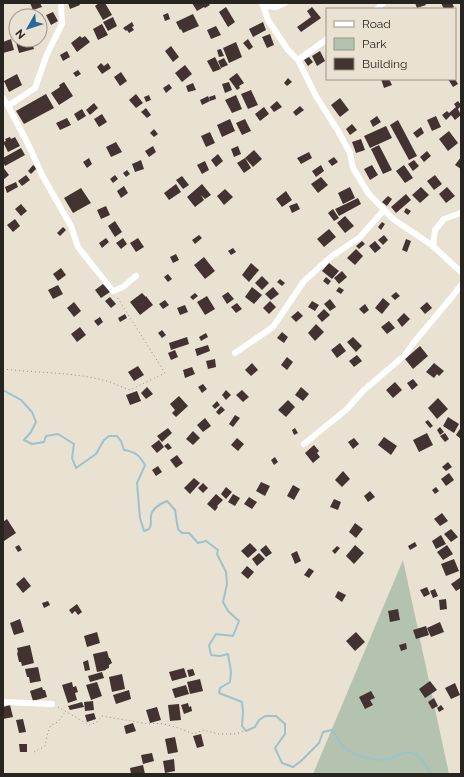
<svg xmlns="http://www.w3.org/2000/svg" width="464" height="777" viewBox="0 0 464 777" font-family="Raleway,sans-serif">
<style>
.green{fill:#b3c3b0}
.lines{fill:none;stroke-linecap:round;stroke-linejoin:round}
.stream{stroke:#9ec2cc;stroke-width:2}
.building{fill:#423331}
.path{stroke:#938d82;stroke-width:1;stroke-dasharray:1 3;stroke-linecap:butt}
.minor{stroke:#fff;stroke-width:6}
</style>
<rect width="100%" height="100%" fill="#e9e1d1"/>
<path class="green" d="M403 560 449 774H313Z"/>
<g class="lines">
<path class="stream" d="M3 390 21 400 32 412 36 422 31 432 24 440 32 444 44 442 46 436 58 434 74 444 72 458 76 468 96 454 104 440 109 436H117L121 441 124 450C136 452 139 455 145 465L137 483 140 518 144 531 149 529C153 522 150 522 151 516 152 508 160 504 167 501L175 510 178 529 182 533H189L198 543 206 541 218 550 217 554 226 572 227 584 223 602 228 611 239 621 233 636 216 634 209 645 211 655 220 656 228 654 231 672 230 682 220 688 219 693 242 702 243 712 242 726 246 731 255 727 259 720 265 716H276L285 724V734L275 748 282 763 293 767 301 761 319 743 323 732 332 730C336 735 340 743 345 748 355 756 380 763 392 758 399 756 404 750 413 753 422 757 426 766 431 774"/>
</g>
<g class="building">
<path d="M30 3H40L42 7 33 10Z"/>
<path d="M68 3H79L80 5 70 9Z"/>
<path d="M99 3H105L112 15 103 20 95 6Z"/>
<path d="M192 3H208L210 5 205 8 204 7 197 11Z"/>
<path d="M415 3H425L426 5 417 8Z"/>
<path d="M441 3H452L454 7 450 9H444Z"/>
<path d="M226 7 235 22 228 27 219 12Z"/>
<path d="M312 7 321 18 301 32 297 27 311 17 307 11Z"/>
<path d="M53 12 58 21 51 25 46 15Z"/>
<path d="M168 13 170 19 165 21 163 15Z"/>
<path d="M42 14 47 25 40 28V15Z"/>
<path d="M193 14 199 26 183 33 181 29 180 30 176 22Z"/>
<path d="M113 17 117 26 108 31 103 22Z"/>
<path d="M132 22 134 26 132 27 134 30 129 33 127 30 126 31 123 28Z"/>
<path d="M263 22 266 30 253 37 249 29Z"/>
<path d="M102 24 108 35 98 40 93 29Z"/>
<path d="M216 26 221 35 211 39 207 30Z"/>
<path d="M270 34 274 45 267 48 262 37Z"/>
<path d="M80 36 82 38 85 36 90 42 77 52 71 43Z"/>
<path d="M11 39 14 50 3 53V42Z"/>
<path d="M248 39 253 47 249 50 243 43Z"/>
<path d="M23 40H31L34 49 19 53 16 42Z"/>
<path d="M236 42 242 57 229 63 223 48Z"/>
<path d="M171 46 179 57 173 62 165 51Z"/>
<path d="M221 49 224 56 219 57 217 50Z"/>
<path d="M67 51 70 57 63 61 60 55Z"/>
<path d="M320 51 325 61 317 66 312 56Z"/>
<path d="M215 57 221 69 213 72 207 61Z"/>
<path d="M309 57 313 62 308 66 304 60Z"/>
<path d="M224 58 228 65 221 68 218 61Z"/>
<path d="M101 63 104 66 108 63 111 68 102 74 97 67Z"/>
<path d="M185 65 192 74 182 82 175 73Z"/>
<path d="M78 70 81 74 76 77 73 73Z"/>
<path d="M121 72 127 81 120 86 114 77Z"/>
<path d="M237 73 244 83 239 86 240 88 237 90 229 79Z"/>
<path d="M17 74 22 85 9 92 4 81Z"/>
<path d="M288 78 292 82 287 86 284 83Z"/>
<path d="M381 79H389L392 85 384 88Z"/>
<path d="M448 79H455L458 84 453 87Z"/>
<path d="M64 82 73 96 59 105 51 93 60 87 59 85Z"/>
<path d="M229 82 232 90 225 93 222 84Z"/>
<path d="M193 83 196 90 188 92 186 86Z"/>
<path d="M169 84 172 88 166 93 163 88Z"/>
<path d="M251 90 258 105 248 109 241 94Z"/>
<path d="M46 94 54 108 24 124 16 111Z"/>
<path d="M136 94 143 103 136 108 129 100Z"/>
<path d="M149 95 151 100 146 102 144 97Z"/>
<path d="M215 95 216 99 210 101 209 97Z"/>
<path d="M236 95 242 109 232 113 225 100Z"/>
<path d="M208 96 210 101 202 105 200 100Z"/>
<path d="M340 98 349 110 340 117 331 105Z"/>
<path d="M277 101 282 107 274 112 270 107Z"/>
<path d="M458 101 461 105V106L458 109 461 115 455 120 451 115 446 120 442 115 447 111 449 113 456 107 454 104Z"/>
<path d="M94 103 98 108 90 115 86 110Z"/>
<path d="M300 106 304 110 296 116 293 112Z"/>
<path d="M264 107 269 114 260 121 255 114Z"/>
<path d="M146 108 151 115 147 118 141 112Z"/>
<path d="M82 109 86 116 78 121 74 114Z"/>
<path d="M102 114 107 122 99 127 94 119Z"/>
<path d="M377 116 381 122 373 127 370 121Z"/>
<path d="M436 116 441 127 432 131 427 120Z"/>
<path d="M67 118 71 125 60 130 56 123Z"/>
<path d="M230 119 235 131 222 137 217 125Z"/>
<path d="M245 119 251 131 242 135 236 123Z"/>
<path d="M398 120 417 156 409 160 390 125Z"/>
<path d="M352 124 357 130 350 135 346 129Z"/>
<path d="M386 126 392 138 370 148 364 136Z"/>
<path d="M421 127 424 133 417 138 413 133Z"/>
<path d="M154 129 158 134 154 137 150 133Z"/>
<path d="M449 131 458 143 448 151 439 139Z"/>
<path d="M210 132 215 143 206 147 201 136Z"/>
<path d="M10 137 11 139 15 137 20 146 8 152 3 142 6 141 5 139Z"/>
<path d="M361 139 365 150 356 153 352 142Z"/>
<path d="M116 142 122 152 111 157 106 147Z"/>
<path d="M379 145 392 170 383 174 371 149Z"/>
<path d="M153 146 156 152 149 157 145 151Z"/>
<path d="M238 146 241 154 234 157 231 149Z"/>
<path d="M21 148 25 155 5 166 3 162V158Z"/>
<path d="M254 150 262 159 253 167 245 158Z"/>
<path d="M427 151 431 156 424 162 420 157Z"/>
<path d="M309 152 312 158 301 164 297 158Z"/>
<path d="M218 154 223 161 216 167 211 160Z"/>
<path d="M334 157 338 162 332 166 328 161Z"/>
<path d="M461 157V169L455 165Z"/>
<path d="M89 158 92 164 87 168 83 162Z"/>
<path d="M245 158 251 168 244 173 237 163Z"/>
<path d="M141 160 144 169 135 172 132 164Z"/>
<path d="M414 160 419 166 413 171 408 164Z"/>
<path d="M205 161 209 170 202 174 197 165Z"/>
<path d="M33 165 37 168 31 174 28 171Z"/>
<path d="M321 165 324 171 316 177 312 171Z"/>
<path d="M372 165 378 175 370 180 364 169Z"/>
<path d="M404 165 413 178 405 183 396 171Z"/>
<path d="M3 167 9 175 3 180Z"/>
<path d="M127 170 130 174 126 177 123 173Z"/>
<path d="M26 175 30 180 22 186 18 181Z"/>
<path d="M115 175 118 179 113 183 110 179Z"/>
<path d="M435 175 442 184 434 190 427 181Z"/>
<path d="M182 176 189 185 183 189 176 180Z"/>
<path d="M321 177 328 185 318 193 311 184Z"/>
<path d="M16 182 18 187 7 193 5 187Z"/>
<path d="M176 184 181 192 169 200 164 193Z"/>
<path d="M202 184 211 195 205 199 201 195 204 200 195 207 187 197Z"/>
<path d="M124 186 128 193 121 198 117 191Z"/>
<path d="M350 187 355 198 343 204 338 193Z"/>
<path d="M421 187 429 195 420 203 412 195Z"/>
<path d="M447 187 455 196 446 203 439 194Z"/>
<path d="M81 188 91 203 73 213 64 198Z"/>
<path d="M225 189 233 197 224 205 217 196Z"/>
<path d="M286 191 292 200 282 207 276 199Z"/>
<path d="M406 194 411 200 396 213 391 207Z"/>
<path d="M388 196 392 199 387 206 382 202Z"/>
<path d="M358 198 361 204 339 216 335 209Z"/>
<path d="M297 203 300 209 292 213 289 206Z"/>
<path d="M21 204 27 211 21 216 15 209Z"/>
<path d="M106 206 110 215 101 219 97 210Z"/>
<path d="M406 208 411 211 408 215 404 212Z"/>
<path d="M333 209 339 218 334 221 328 213Z"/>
<path d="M345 216 354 226 345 233 337 223Z"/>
<path d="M15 219 20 226 13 232 7 225Z"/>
<path d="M115 221 122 232 115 237 108 226Z"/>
<path d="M382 222 385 224 381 230 378 227Z"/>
<path d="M63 227 66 230 60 236 57 233Z"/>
<path d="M329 229 336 237 324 247 317 239Z"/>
<path d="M199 235 202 238 195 244 192 240Z"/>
<path d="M384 235 388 240 383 245 378 240Z"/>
<path d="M106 238 109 242 102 248 99 243Z"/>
<path d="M123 238 127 244 121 249 116 243Z"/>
<path d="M138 238 144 247 136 252 130 243Z"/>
<path d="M406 239 411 241 407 252 402 250Z"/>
<path d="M362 241 365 244 359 249 356 246Z"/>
<path d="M375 241 381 248 375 253 369 246Z"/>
<path d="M233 248 236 252 231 255 228 251Z"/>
<path d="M356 249 363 256 355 265 347 258Z"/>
<path d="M176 254 179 260 173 263 170 257Z"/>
<path d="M204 257 215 271 205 279 194 265Z"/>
<path d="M251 263 259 270 249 282 242 275Z"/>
<path d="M329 263 339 271 332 279 322 271Z"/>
<path d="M61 268 66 275 58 281 53 274Z"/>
<path d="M342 271 347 277 339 284 334 278Z"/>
<path d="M168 274 172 279 168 282 164 277Z"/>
<path d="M262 276 269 283 262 290 255 283Z"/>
<path d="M326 277 331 281 328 285 323 281Z"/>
<path d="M280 279 285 283 282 286 277 282Z"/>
<path d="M103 284 110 292 101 298 95 290Z"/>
<path d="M58 285 63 294 53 299 48 290Z"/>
<path d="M252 287 262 295 254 304 245 297Z"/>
<path d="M273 287 279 294 271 300 265 294Z"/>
<path d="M339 287 344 290 341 294 336 291Z"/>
<path d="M228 292 234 299 227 304 222 296Z"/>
<path d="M396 292 400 296 395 300 391 296Z"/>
<path d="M142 293 146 297V296L153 305 140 315 130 302Z"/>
<path d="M195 293 198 296 193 300 190 297Z"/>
<path d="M207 296 215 309 205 315 197 302Z"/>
<path d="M110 297 116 304 111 308 105 301Z"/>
<path d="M383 298 390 304 382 314 375 308Z"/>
<path d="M330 299 336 307 330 311 324 304Z"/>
<path d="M165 300 169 305 163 309 159 304Z"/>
<path d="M270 301 276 307 269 314 263 308Z"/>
<path d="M312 301 319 305 315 311 308 307Z"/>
<path d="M74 302 81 311 74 317 67 308Z"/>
<path d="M427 302 432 308 425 314 420 308Z"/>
<path d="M237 303 242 309 236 313 231 307Z"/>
<path d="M365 304 369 310 364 314 359 309Z"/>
<path d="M185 305 188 312 180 315 177 308Z"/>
<path d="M324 309 330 315 322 322 317 316Z"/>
<path d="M298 311 303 316 296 322 291 317Z"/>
<path d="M404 313 410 319 406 323 402 318 406 323 402 327 397 320Z"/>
<path d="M125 314 127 318 120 322 118 318Z"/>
<path d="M100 317 103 322 98 326 94 321Z"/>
<path d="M389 321 395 328 387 334 381 327Z"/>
<path d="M316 324 324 332 315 341 308 333Z"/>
<path d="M80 327 86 335 77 342 71 334Z"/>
<path d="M162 330 166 335 162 338 158 333Z"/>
<path d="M282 332 288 337 284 343 277 338Z"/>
<path d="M206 333 208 337 201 341 199 337Z"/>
<path d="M187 337 189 344 171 350 169 343Z"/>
<path d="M353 337 362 346 356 352 347 342Z"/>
<path d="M340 343 346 351 337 358 331 350Z"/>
<path d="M208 345 210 351 197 356 195 349Z"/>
<path d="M420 346 428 356 413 369 405 359Z"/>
<path d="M175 350 178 357 171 360 168 353Z"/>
<path d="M357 355 362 361 354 367 349 361Z"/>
<path d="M287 357 293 362 287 370 281 365Z"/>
<path d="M215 359 216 367 208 369 206 361Z"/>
<path d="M252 363 258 370 251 376 245 370Z"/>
<path d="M434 363 444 371 439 376 437 374 434 378 426 372Z"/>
<path d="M138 366 144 375 134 381 128 372Z"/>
<path d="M192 367 195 374 185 378 183 370Z"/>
<path d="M413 379 418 385 412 390 407 383Z"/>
<path d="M395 382 402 390 393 398 386 390Z"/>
<path d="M203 384 207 389 202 393 198 387Z"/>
<path d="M147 387 153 394 146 399 141 393Z"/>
<path d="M301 387 309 394 303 401 295 395Z"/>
<path d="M226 390 231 395 226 400 222 395Z"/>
<path d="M242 390 249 397 243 402 236 395Z"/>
<path d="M137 391 141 401 130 405 126 395Z"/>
<path d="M179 396 188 406 176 417 172 413 175 410 170 404Z"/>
<path d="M438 398 448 409 437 419 428 408Z"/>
<path d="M288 400 295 407 286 417 278 410Z"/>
<path d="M217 401 220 405 215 409 212 406Z"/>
<path d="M221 406 225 410 219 415 216 412Z"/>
<path d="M235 415 240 418 233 427 229 424Z"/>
<path d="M448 417 459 424 454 433 443 426Z"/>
<path d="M205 418 211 426 203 432 197 425Z"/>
<path d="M428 420 433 426 430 428 425 422Z"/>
<path d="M440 427 444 432 440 435 437 430Z"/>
<path d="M461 427V439L456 435Z"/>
<path d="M168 428 172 433 162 442 157 436Z"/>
<path d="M295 428 298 433 294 435 292 430Z"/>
<path d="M193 431 200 438 193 445 186 439Z"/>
<path d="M427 433 433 445 419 452 413 440Z"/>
<path d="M445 433 449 439 445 442 440 436Z"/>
<path d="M384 437 397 446 391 455 378 445Z"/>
<path d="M237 438 244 444 238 451 231 445Z"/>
<path d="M354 438 359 444 353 449 348 442Z"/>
<path d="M159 440 164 447 157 453 151 446Z"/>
<path d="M168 443 172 448 168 450 164 446Z"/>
<path d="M314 445 319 451 317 453 320 457 313 463 305 453Z"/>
<path d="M177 455 183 463 176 468 170 460Z"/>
<path d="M275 457 278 462 274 465 271 460Z"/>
<path d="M448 462 452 467 446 471 442 467Z"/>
<path d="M158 466 162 472 156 476 152 470Z"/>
<path d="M343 471 350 479 342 487 335 480Z"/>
<path d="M449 473 454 480 446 486 441 479Z"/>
<path d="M194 478 200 483 190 494 184 488Z"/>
<path d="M261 482 270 486 265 496 256 491Z"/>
<path d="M203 483 208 488 203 493 198 488Z"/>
<path d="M293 485 300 489 294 500 287 496Z"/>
<path d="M226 487 232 492 226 499 221 494Z"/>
<path d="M436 487 439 491 435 494 432 490Z"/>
<path d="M370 491 375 497 368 502 364 496Z"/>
<path d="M216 494 223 500 217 506 218 507 215 511 207 504Z"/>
<path d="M233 494 240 498 235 506 228 502Z"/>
<path d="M249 497 257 502 252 509 244 504Z"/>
<path d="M334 499 341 502 338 510 330 507Z"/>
<path d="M442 513 448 521 440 526 434 519Z"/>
<path d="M7 519 16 533 4 541 3 540V522Z"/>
<path d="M355 523 363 529 356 538 349 532Z"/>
<path d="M451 529 458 537 451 542 444 534Z"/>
<path d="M441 535 446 544 436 549 432 541Z"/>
<path d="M415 542 417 546 410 550 408 546Z"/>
<path d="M250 543 257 550 248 558 241 551Z"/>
<path d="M19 545 22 550 18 552 15 547Z"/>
<path d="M266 545 272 553 266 557 260 550Z"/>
<path d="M355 545 364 553 354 564 346 556Z"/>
<path d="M447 545 453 554 443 560 437 552Z"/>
<path d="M337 546 340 548 335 554 332 551Z"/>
<path d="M297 551 301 561 295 564 291 554Z"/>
<path d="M259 553 265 559 257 566 252 559Z"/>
<path d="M454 559 459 571 446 576 441 564Z"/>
<path d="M247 566 254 572 248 579 241 573Z"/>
<path d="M309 568 314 571 309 578 304 575Z"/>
<path d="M24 577 31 586 23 593 16 584Z"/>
<path d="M461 577V588L456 591 451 584Z"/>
<path d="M427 587 430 594 424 597 420 590Z"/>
<path d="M435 589 438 596 433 598 430 591Z"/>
<path d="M338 591 346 595 342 602 335 597Z"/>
<path d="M446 599 447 609 440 610 439 600Z"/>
<path d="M48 601 50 605 44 608 42 603Z"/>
<path d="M77 604 82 612 78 615 75 611 72 614 69 610Z"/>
<path d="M398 609 400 620 390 622 388 611Z"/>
<path d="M20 619 24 632 14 635 10 623Z"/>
<path d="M440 622 444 632 431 637 427 628Z"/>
<path d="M426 626 429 635 416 639 413 630Z"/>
<path d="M97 632 100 643 87 647 84 636Z"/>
<path d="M356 632 365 642 355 651 346 641Z"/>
<path d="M406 643 407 649 401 651 399 645Z"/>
<path d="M30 645 34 663 22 666 21 662H19L17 653 18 652 17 648Z"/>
<path d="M107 651 109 658H110L112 663 109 665V668L106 669V670L97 672 93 654Z"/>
<path d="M88 660 90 670 85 671 83 662Z"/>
<path d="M38 667 41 681 30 683 29 677H27L25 669Z"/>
<path d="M184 668 187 677 172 681 169 672Z"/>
<path d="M193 669 195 675 189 677 187 670Z"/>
<path d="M102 672 104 678 90 682 88 676Z"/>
<path d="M122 674 125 689 112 692 109 677Z"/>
<path d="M200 679 203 691 190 694 187 682Z"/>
<path d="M430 681 437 690 425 698 419 689Z"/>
<path d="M72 682 73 687 76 686 78 692 75 693 77 700 68 703 62 685Z"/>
<path d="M97 682 102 696 91 700 86 685Z"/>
<path d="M455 683 460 695 451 699 445 688Z"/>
<path d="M186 685 189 694 175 698 172 689Z"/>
<path d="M42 687 43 690H45L47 697 33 701 30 691Z"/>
<path d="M129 690 131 699 116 704 113 695Z"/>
<path d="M371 691 375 698 370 700 373 705 365 709 359 697Z"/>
<path d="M434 698 438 706 432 709 428 702Z"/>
<path d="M93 701 94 710 85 711 84 702Z"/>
<path d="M82 702 84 707 70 710 68 706Z"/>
<path d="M188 703 189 707 191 706 192 711 184 714 181 705Z"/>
<path d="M179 704 181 720 170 721 168 705Z"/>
<path d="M10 705 13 717 3 719V707Z"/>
<path d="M441 705 444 709 439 712 437 708Z"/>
<path d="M157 707 161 720 150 723 146 710Z"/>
<path d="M94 713 96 719 87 722 85 715Z"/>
<path d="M23 719 26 732 19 733 16 720Z"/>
<path d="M133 723 136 731 126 734 124 726Z"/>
<path d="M201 734 204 746 197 748 193 736Z"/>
<path d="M175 737 178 752 168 754 165 739Z"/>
<path d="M19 744H27V752H20Z"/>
<path d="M152 753 154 761 143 764 141 755Z"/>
<path d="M174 759 175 771 165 773 163 761Z"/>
<path d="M143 765 145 774H131L130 768Z"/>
</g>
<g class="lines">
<g class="path">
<path d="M3 369C36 373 70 372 103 380 112 382 121 387 130 390L165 373 117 297"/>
<path d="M58 707 84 722 90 725 97 722 102 716 149 724C164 721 180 729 194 734L203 730 219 734H234L239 733 243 731"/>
<path d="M34 752 45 746 48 732 51 725 58 722 65 712"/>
</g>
<g class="minor">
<path d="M61 3 62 24 47 54 35 88 8 106 28 144 42 175 71 226 78 247 89 261 113 291 123 287 136 276"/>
<path d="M262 3 268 20 288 50 298 60 316 96 331 120 337 129 350 153 353 168 368 193 393 219 433 246 461 272"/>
<path d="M264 6 276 7 285 3"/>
<path d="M377 9 383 3"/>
<path d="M298 60 327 39"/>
<path d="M3 98 8 106"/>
<path d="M433 246 435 230 444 219 461 213"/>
<path d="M235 353 273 327 304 281 332 256 359 238 384 210"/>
<path d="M304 444 347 409 363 391 405 355 415 341 451 298 461 285"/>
<path d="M3 702 52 704"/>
</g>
</g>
<rect width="464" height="777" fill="none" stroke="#282520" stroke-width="8"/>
<rect x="326" y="8" width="130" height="72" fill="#e9e1d1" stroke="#9c968a"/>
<rect x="334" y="21" width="20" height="6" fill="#ffffff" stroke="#9c968a"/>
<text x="362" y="28" font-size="12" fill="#282520">Road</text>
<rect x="334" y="38" width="20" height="12" fill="#b3c3b0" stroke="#9c968a"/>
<text x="362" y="48" font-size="12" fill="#282520">Park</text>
<rect x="334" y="58" width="20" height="12" fill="#423331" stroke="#9c968a"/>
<text x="362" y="68" font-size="12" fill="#282520">Building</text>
<g transform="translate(28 28) rotate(231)"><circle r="19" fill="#e9e1d1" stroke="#9c968a"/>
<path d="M0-3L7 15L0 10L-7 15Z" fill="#29679e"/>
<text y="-6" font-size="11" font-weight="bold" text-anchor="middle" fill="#282520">N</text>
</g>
</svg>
